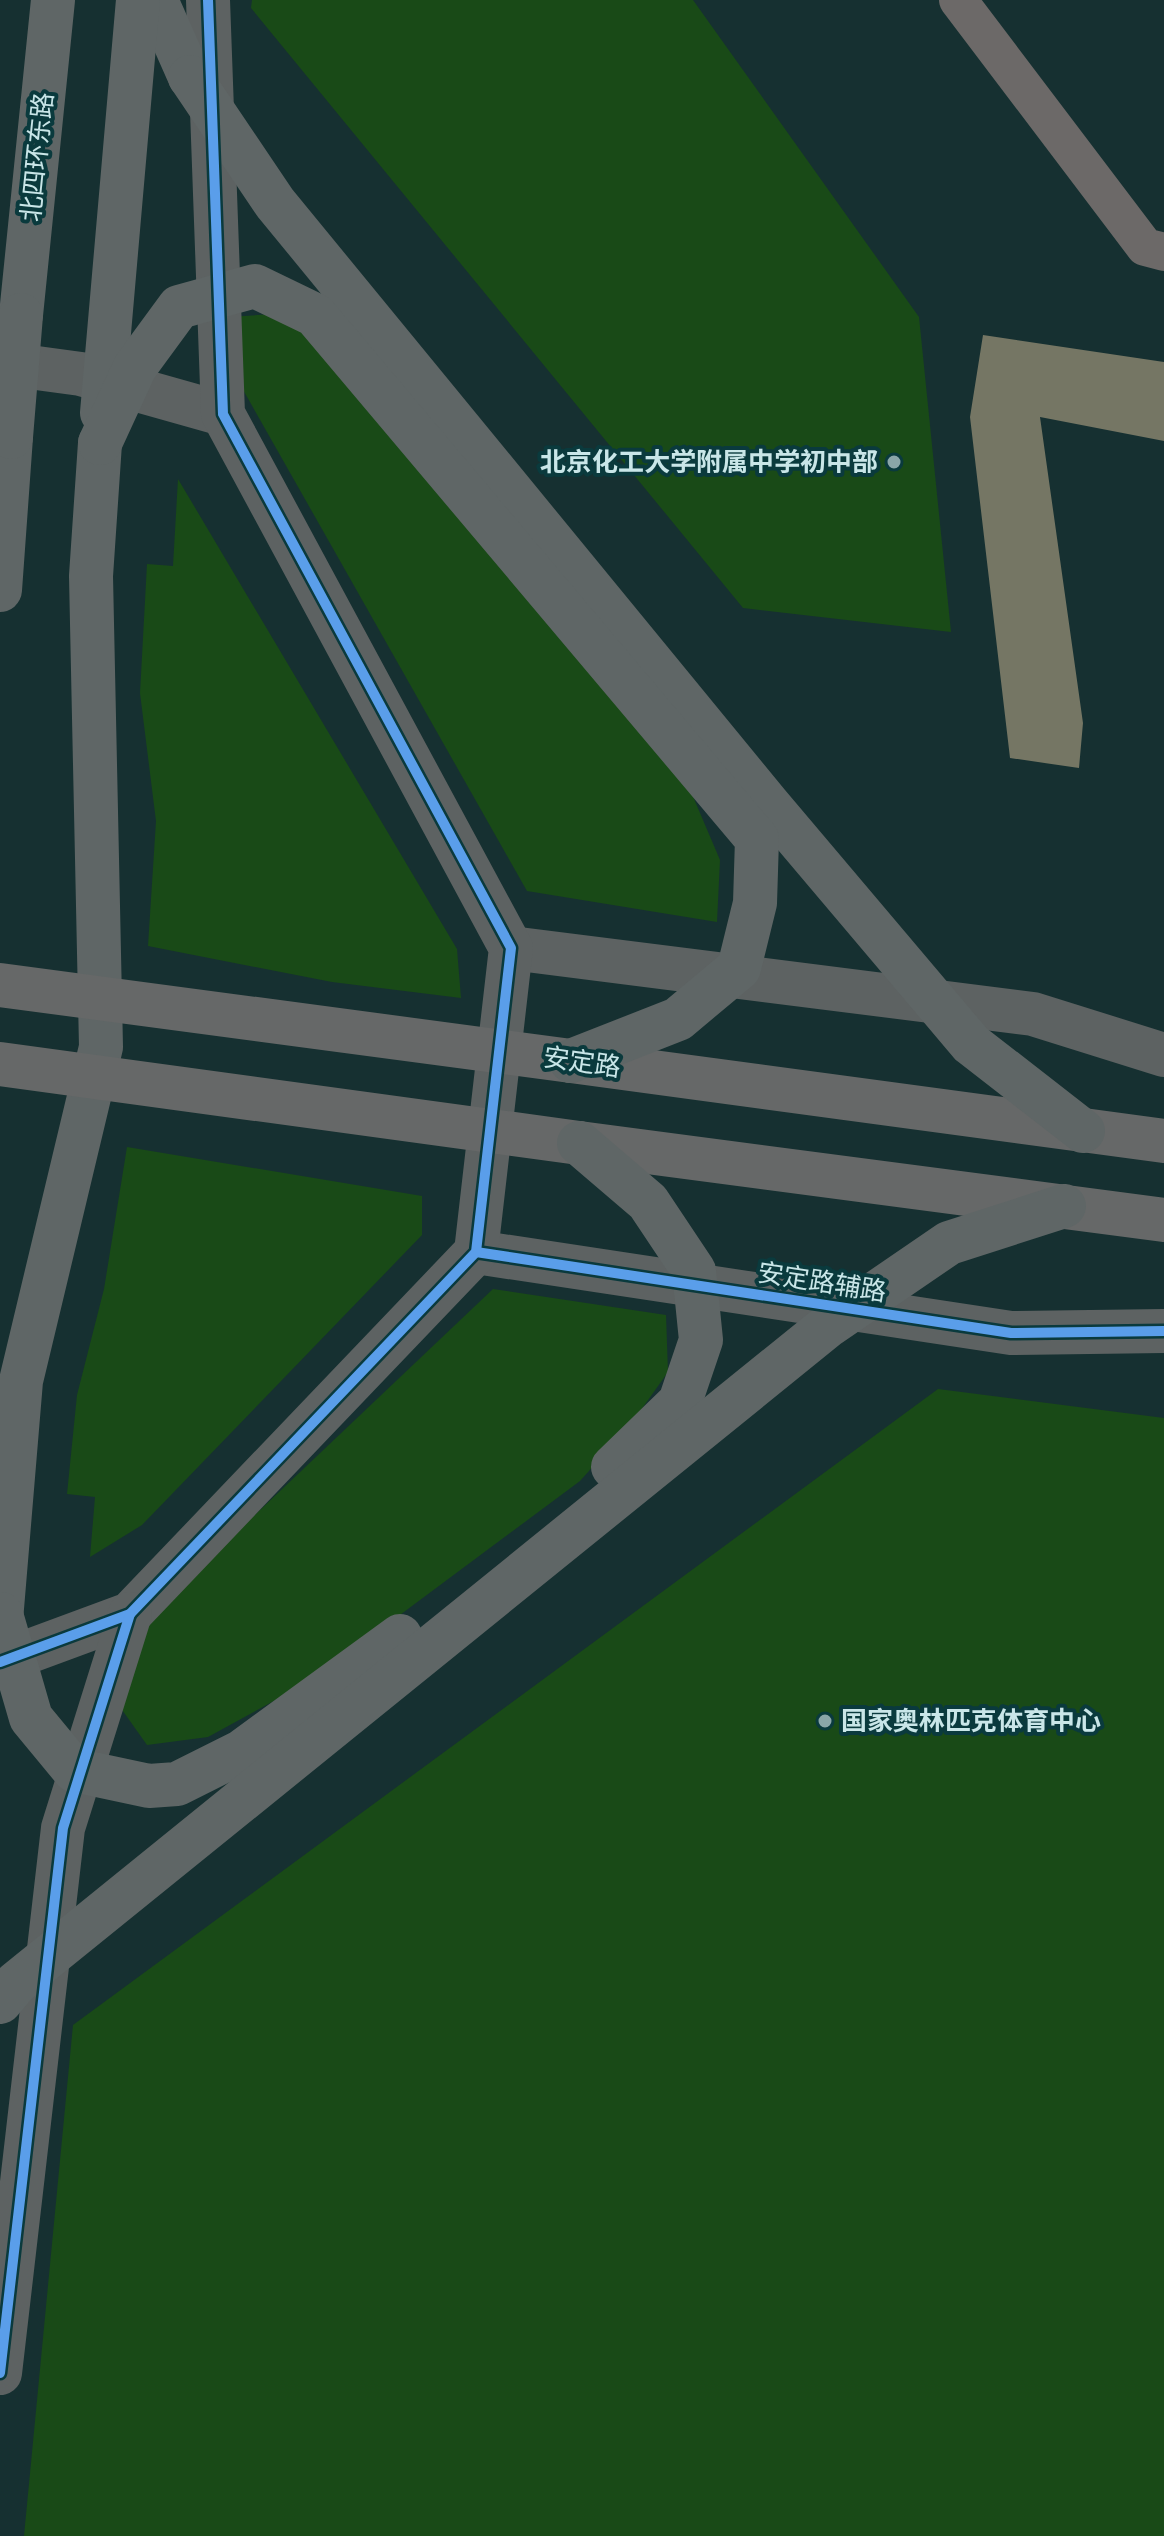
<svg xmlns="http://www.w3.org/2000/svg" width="1164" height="2536" viewBox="0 0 1164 2536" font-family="Ubuntu,'Noto Sans SC',sans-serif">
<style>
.green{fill:#194a17}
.building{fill:#757664}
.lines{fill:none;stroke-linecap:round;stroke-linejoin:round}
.street{stroke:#6c6968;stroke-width:38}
.secondary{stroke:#5d6262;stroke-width:44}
.primary{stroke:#666868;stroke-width:44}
.highway{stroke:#5f6666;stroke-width:44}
.primary-bridge{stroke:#666868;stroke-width:44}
.highway-bridge{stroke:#5f6666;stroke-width:44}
.cycleway-casing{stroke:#0a3a3d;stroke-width:15}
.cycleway{stroke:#5a9eea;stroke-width:10}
.poi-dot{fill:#8aa6a8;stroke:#0a3a3d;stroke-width:3}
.labels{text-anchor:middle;stroke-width:8;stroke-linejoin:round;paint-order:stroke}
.street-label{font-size:26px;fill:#c9e6e8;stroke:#0a3a3d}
.poi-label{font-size:26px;font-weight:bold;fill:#c9e6e8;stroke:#0a3a3d;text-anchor:end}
</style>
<rect width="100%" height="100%" fill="#163031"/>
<g class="green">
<path d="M252 0H693L919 317 951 632 743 608 251 8Z"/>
<path d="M288 313 683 773 720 860 717 922 527 891 229 365V317Z"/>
<path d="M178 479 457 949 461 998 332 982 148 946 156 821 140 693 147 564 173 566Z"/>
<path d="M127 1147 422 1196V1235L142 1525 90 1557 95 1497 67 1494 77 1395 104 1289Z"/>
<path d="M493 1289 666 1315 668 1372 631 1424 580 1481 314 1679 208 1737 147 1745 120 1707 132 1646 162 1603Z"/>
<path d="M938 1389 1164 1418V2536H24L73 2025Z"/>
</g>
<path class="building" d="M983 335 1164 362V441L1040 417 1083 723 1079 768 1010 758 970 417Z"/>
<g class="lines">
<path class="street" d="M958 0 1145 247 1164 252"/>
<g class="secondary">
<path d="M0 363 81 374 223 414"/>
<path d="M511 948 1033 1014 1164 1055"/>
<path d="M476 1252 1011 1333 1164 1331"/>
<path d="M0 1662 130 1614 476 1252 511 948 223 414 208 0"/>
<path d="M0 2373 63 1828 130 1614"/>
</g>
<g class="primary">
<path d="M571 1061 1164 1141"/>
<path d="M579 1143 1164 1220"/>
</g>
<g class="highway">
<path d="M156 0 190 77"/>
<path d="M21 315 53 0"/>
<path d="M0 590 11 437"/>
<path d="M0 1632 21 1381 101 1047 91 576 100 443"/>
</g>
<g class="primary-bridge">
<path d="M0 985 571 1061"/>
<path d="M0 1064 579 1143"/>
</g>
<g class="highway-bridge">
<path d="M190 77 275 203 768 804 971 1044 1083 1131"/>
<path d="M102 413 138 0"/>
<path d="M11 437 21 315"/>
<path d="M100 443 135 367 179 307 255 286 315 315 757 839 755 903 739 968 678 1019 571 1061"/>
<path d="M579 1143 648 1202 694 1271 701 1340 680 1402 613 1467"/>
<path d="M1 1614 31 1718 74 1770 149 1786 177 1784 241 1752 400 1636"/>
<path d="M0 2002 16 1983 829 1325 949 1243 1064 1206"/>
</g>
<defs>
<g id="cycleway">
<path d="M476 1252 1011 1333 1164 1331"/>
<path d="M0 1662 130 1614 476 1252 511 948 223 414 208 0"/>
<path d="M0 2373 63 1828 130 1614"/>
</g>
</defs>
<use href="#cycleway" class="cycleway-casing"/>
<use href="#cycleway" class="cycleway"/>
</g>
<g class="poi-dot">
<circle cx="894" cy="462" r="8"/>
<circle cx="825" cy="1721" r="8"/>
</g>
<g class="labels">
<g class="street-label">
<text transform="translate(37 157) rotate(-84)" y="9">北四环东路</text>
<text transform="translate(582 1062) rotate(8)" y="9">安定路</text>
<text transform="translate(822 1282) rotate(9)" y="9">安定路辅路</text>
</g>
<g class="poi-label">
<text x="878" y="471">北京化工大学附属中学初中部</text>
<text x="841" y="1730" text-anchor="start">国家奥林匹克体育中心</text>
</g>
</g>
</svg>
